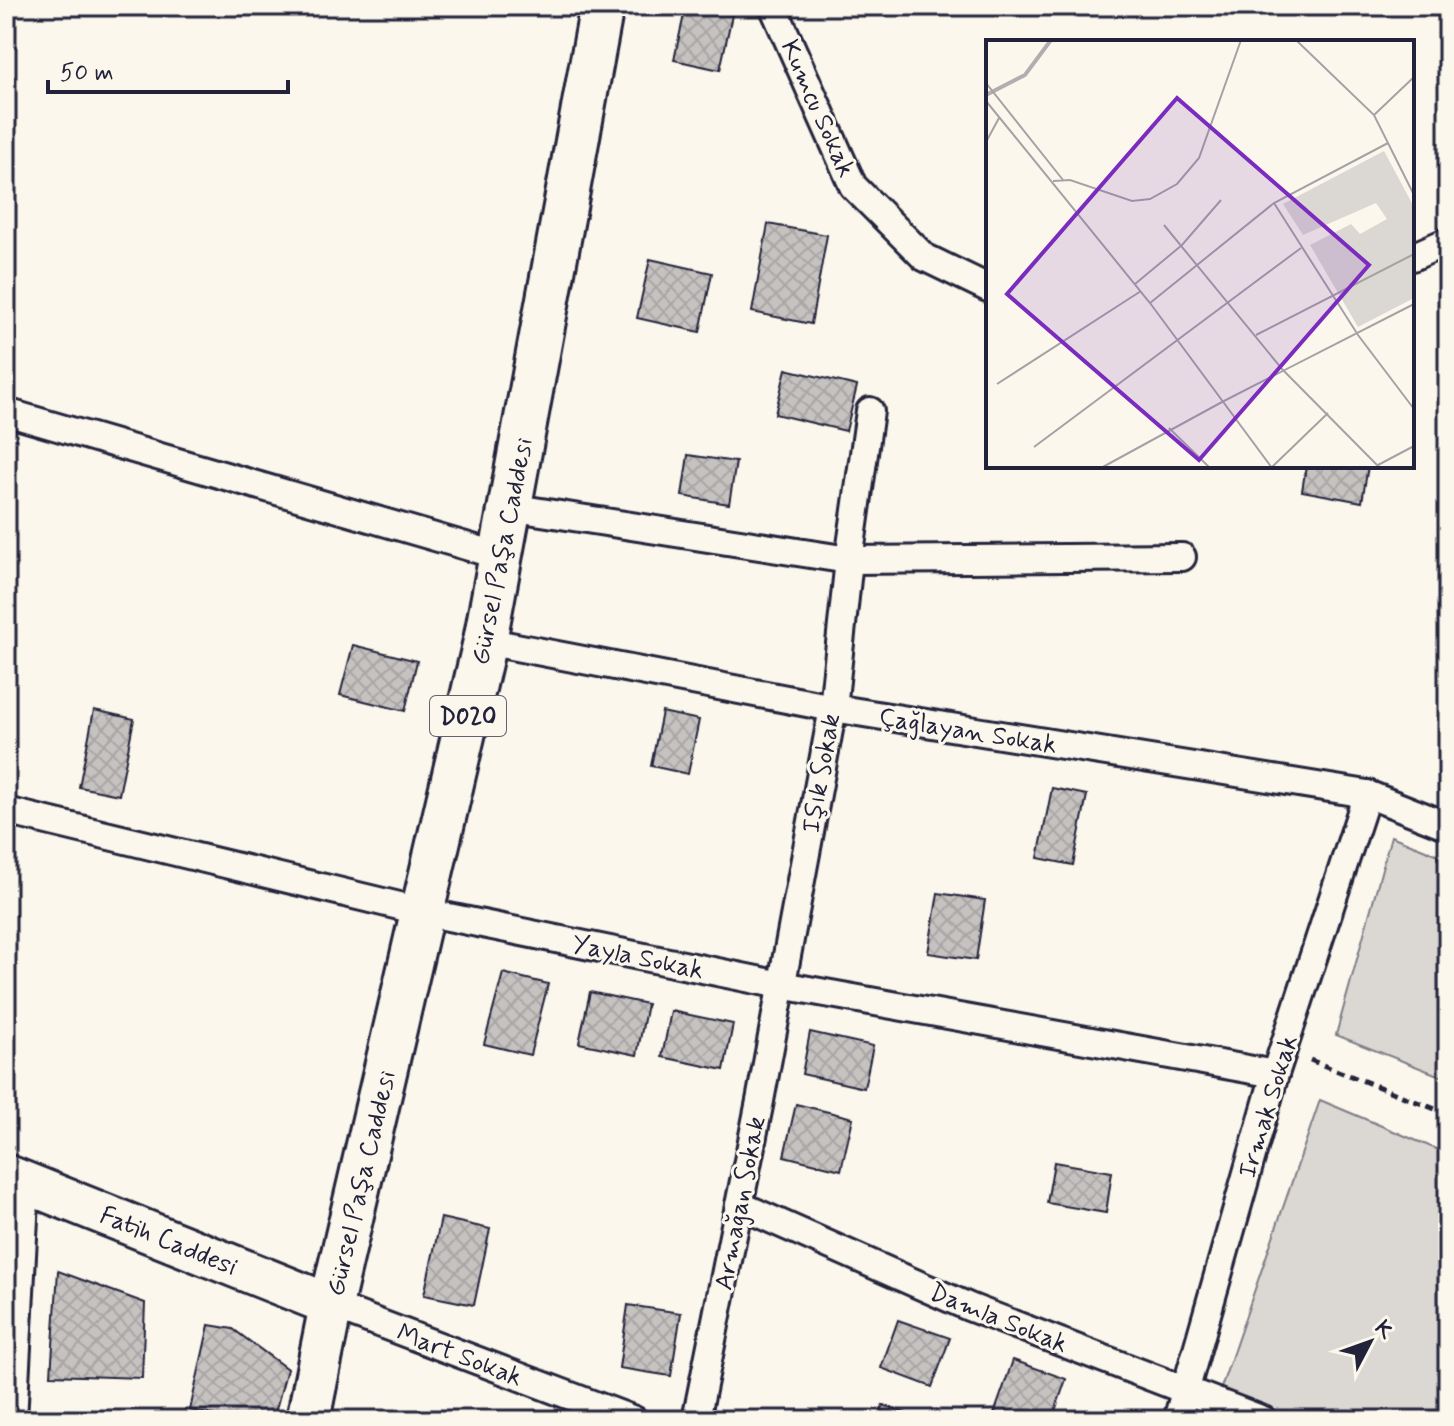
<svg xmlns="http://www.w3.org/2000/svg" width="1454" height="1426" viewBox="0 0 1454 1426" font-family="Mynerve,sans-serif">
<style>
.green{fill:#dbd8d3;stroke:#7e7d87;stroke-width:2}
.building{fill:url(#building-cross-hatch);stroke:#22223b;stroke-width:2}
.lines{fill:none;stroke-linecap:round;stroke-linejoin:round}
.minor-casing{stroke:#22223b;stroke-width:32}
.primary-casing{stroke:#22223b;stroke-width:46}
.trunk-casing{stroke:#22223b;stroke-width:48}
.path{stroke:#22223b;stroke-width:5;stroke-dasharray:8 6;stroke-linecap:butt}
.minor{stroke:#fbf7ec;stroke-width:26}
.primary{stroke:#fbf7ec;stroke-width:40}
.trunk{stroke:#fbf7ec;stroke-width:42}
.labels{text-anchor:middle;stroke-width:6;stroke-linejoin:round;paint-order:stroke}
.shield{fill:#fbf7ec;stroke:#636270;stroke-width:2}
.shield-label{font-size:24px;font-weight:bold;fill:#22223b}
.street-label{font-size:26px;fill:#22223b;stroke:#fbf7ec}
.inset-river{fill:none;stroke:#b1aeb0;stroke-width:4}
.inset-road{fill:none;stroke:#a4a2a5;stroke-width:2}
.view{fill:#7b2cbf;fill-opacity:0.15;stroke:#7b2cbf;stroke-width:4}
.inset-edge{fill:none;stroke:#22223b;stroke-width:4}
</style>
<defs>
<pattern id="building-cross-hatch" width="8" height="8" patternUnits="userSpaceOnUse" patternTransform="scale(2)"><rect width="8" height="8" fill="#c6c2c0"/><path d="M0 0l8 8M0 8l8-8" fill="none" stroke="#aaa6a6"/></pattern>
</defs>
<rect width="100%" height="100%" fill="#fbf7ec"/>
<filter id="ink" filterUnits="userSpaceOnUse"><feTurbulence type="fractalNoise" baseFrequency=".0125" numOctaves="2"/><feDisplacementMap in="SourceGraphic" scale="16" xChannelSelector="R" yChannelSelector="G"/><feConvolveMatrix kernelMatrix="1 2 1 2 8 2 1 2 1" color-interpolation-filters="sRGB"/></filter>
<g filter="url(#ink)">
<g class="green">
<path d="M1391 836 1448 859V1079L1336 1035Z"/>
<path d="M1320 1100 1448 1154V1420H1210Z"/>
</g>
<g class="building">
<path d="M686 6 732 15 720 70 674 60Z"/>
<path d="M768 224 827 235 811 324 752 312Z"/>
<path d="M650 259 712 273 700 332 637 318Z"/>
<path d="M786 369 857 386 846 431 775 414Z"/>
<path d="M688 455 736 462 729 504 682 496Z"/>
<path d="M1306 466H1368L1362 502 1302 491Z"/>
<path d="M353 645 417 661 405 711 340 695Z"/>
<path d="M94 710 134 719 119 795 79 787Z"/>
<path d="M662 712 699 720 688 774 651 766Z"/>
<path d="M1052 788 1087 795 1073 865 1038 858Z"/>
<path d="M938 893 985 900 976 960 928 953Z"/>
<path d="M503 973 548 984 530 1055 484 1044Z"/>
<path d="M590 992 647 1004 637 1055 579 1043Z"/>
<path d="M671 1011 733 1024 724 1070 662 1057Z"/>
<path d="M810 1032 873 1046 864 1088 802 1074Z"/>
<path d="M796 1104 853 1118 841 1170 784 1156Z"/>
<path d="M1054 1162 1112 1172 1106 1213 1047 1203Z"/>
<path d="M441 1218 490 1229 474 1305 424 1295Z"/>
<path d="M58 1271 145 1303 142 1378 51 1375Z"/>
<path d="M628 1305 681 1313 671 1376 619 1368Z"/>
<path d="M898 1320 950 1338 932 1387 881 1368Z"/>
<path d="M209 1325 233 1329 287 1369 273 1420H234L190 1410Z"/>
<path d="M1013 1360 1066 1379 1052 1420H1012L994 1414Z"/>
<path d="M883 1405 925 1420H878Z"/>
</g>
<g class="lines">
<defs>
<g id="minor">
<path d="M773 6 853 186 924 257 988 288"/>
<path d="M1412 257 1448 241"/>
<path d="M6 412 500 556"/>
<path d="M509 507 849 560 1182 557"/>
<path d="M485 641 833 708 1367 794 1448 826"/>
<path d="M6 811 424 912 781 985 1275 1074"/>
<path d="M739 1205 969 1307 1263 1420"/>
<path d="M331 1305 634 1420"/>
<path d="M13 1420 26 1182"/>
<path d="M696 1420 760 1101 833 708 849 560 870 411"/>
<path d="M1177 1420 1275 1074 1367 794"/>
</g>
<path id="primary" d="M6 1175 331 1305"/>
<path id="trunk" d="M308 1420 331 1305 485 641 602 6"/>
</defs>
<use href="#minor" class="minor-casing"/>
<use href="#primary" class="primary-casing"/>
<use href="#trunk" class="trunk-casing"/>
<path class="path" d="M1310 1060 1448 1114"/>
<use href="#minor" class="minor"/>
<use href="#primary" class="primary"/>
<use href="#trunk" class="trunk"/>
</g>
</g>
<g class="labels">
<rect class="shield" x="430" y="696" width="76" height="40" rx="6"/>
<g class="shield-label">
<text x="468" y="724">D020</text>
</g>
<g class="street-label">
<text transform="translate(819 108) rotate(66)" y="9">Kumcu Sokak</text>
<text transform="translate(501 551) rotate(-79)" y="9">Gürsel Paşa Caddesi</text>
<text transform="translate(968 730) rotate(9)" y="9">Çağlayan Sokak</text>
<text transform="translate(820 773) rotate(-80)" y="9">Işık Sokak</text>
<text transform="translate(638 956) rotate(12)" y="9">Yayla Sokak</text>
<text transform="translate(1267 1106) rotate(-73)" y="9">Irmak Sokak</text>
<text transform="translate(360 1183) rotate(-77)" y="9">Gürsel Paşa Caddesi</text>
<text transform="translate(739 1203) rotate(-79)" y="9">Armağan Sokak</text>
<text transform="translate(169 1240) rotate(22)" y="9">Fatih Caddesi</text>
<text transform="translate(999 1317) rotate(22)" y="9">Damla Sokak</text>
<text transform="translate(460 1354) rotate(21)" y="9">Mart Sokak</text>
</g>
</g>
<g transform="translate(986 40)">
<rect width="428" height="428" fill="#fbf7ec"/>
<path d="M398 111 428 167V258L372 287 324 205 365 184 374 194 401 179 390 163 317 195 297 164Z" fill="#dbd8d3"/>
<path class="inset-river" d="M0 55 39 35 65 0"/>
<path class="inset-road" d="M310 0 388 75 428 155M0 43 77 140M0 61 164 263 286 428M388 75 428 37M0 102 13 78M67 141 84 140 146 161 164 159 191 144 213 118 255 0M288 163 372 295 428 369M178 185 296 329 394 428M149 244 196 205 235 160M164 263 288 163 402 103M270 295 428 214M11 344 155 251M236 362 428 264M183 388 224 428M48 407 315 208M392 425 428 406M286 427 342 373M115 428 236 362"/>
<path class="view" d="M191 58 383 225 213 420 21 254Z"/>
<rect width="428" height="428" class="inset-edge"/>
</g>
<rect width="1454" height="1426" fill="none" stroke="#fbf7ec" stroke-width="32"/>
<rect x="16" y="16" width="1422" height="1394" fill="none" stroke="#22223b" stroke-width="3" filter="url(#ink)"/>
<g transform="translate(1370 1342) rotate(49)" stroke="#fbf7ec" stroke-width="6" paint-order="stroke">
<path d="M0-6L14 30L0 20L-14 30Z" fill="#22223b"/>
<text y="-12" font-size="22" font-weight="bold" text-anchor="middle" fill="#22223b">K</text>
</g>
<path d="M48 80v12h240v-12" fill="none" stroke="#22223b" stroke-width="4"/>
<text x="60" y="80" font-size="24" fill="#22223b" stroke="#fbf7ec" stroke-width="6" paint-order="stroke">50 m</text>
</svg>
